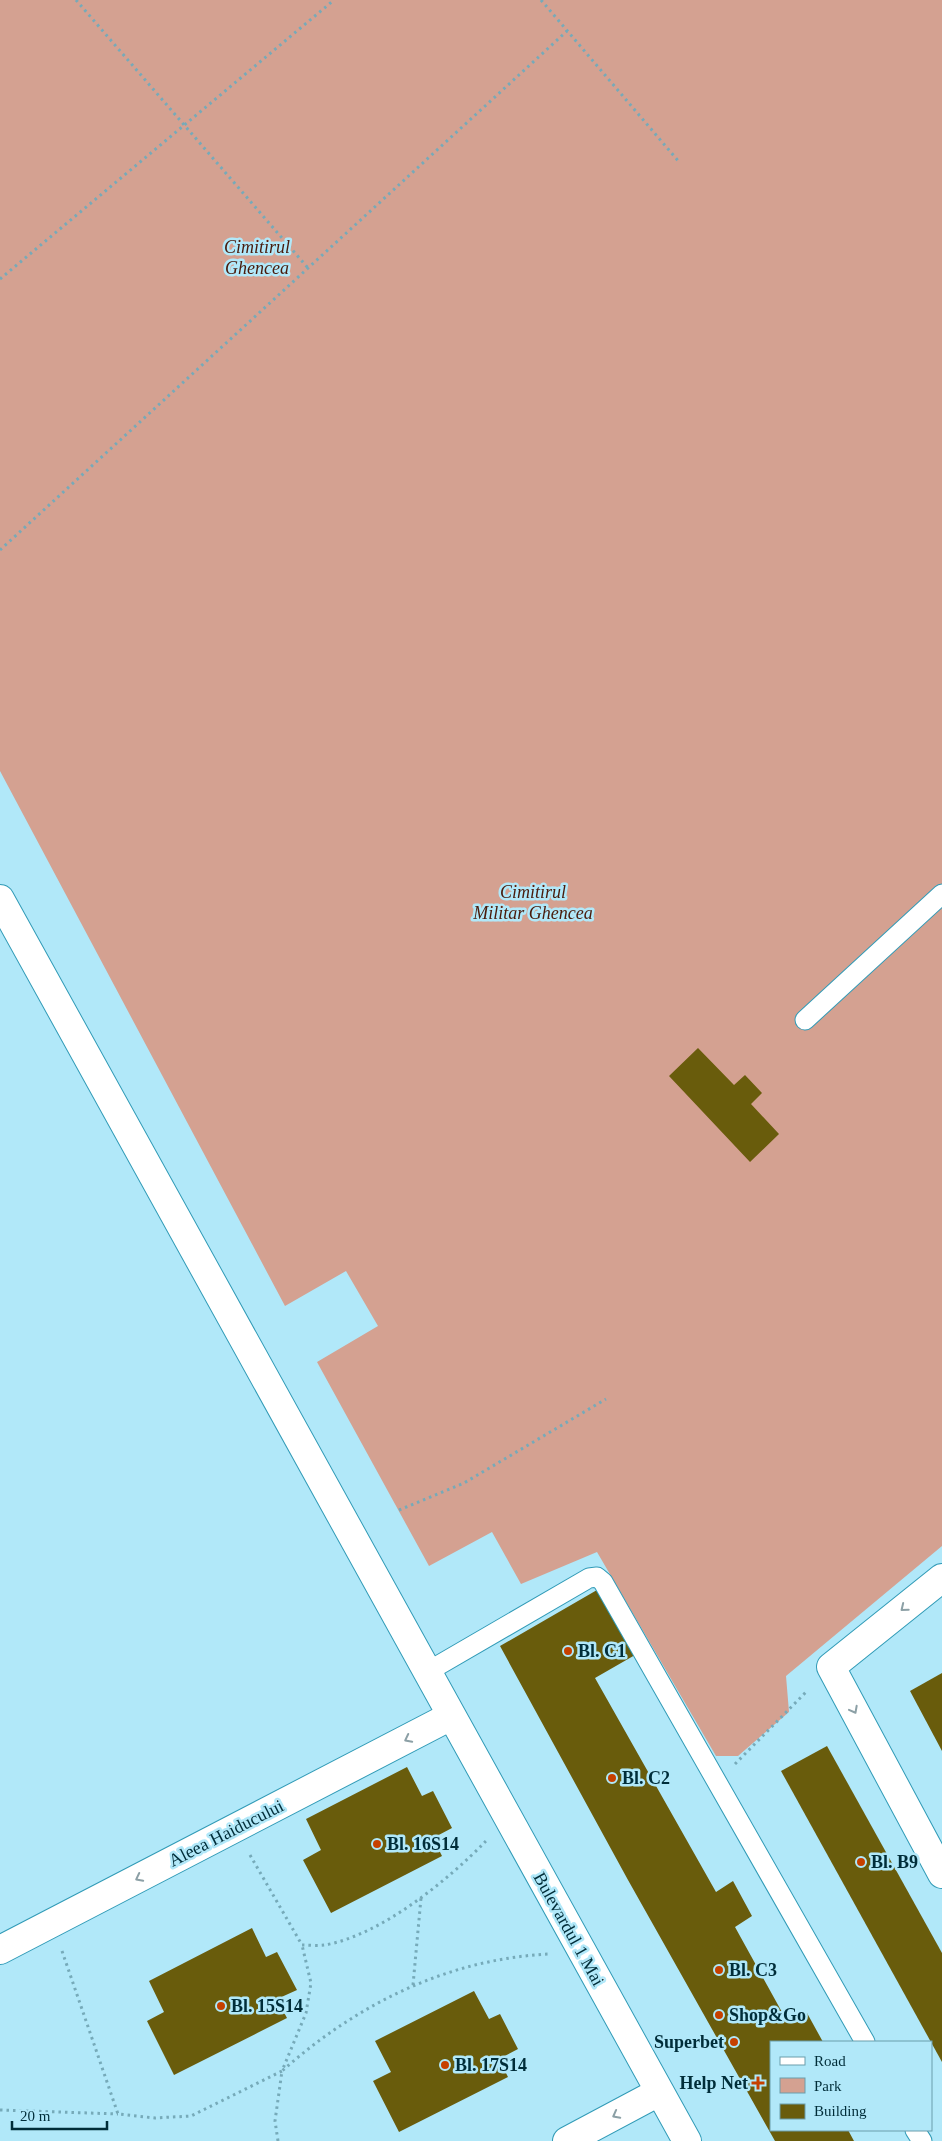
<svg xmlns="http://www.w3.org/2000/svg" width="942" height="2141" viewBox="0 0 942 2141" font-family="'Times New Roman',serif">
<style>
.green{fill:#d4a191}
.building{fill:#695c0c}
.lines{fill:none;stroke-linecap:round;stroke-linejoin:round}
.lane-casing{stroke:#319bb7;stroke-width:21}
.street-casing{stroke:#319bb7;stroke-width:30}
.secondary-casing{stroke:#319bb7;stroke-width:30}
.path{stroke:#76aab9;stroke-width:3;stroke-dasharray:2.5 4;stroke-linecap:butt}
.lane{stroke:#fff;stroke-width:19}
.street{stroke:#fff;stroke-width:28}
.secondary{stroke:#fff;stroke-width:28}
.oneway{stroke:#8ca0a6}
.poi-dot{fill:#c64000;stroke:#b1e8f9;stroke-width:2}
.labels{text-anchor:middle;stroke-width:5;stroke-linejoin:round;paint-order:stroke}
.park-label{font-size:18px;font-style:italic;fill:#491b0c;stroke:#b1e8f9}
.poi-label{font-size:18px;font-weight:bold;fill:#002d39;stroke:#b1e8f9;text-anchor:start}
.street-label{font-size:18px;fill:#002d39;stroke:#b1e8f9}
</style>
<rect width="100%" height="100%" fill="#b1e8f9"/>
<path class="green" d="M0 0H942V1546L786 1676 789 1712 738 1756H716L597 1552 521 1584 492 1532 429 1566 317 1362 378 1326 346 1271 285 1306 0 771Z"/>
<g class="building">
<path d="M698 1048 734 1085 745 1075 762 1093 751 1104 779 1134 750 1162 669 1076Z"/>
<path d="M597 1590 635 1655 595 1678 716 1892 733 1881 752 1916 735 1927 788 2023 807 2013 823 2042H771V2130H848L854 2141H775L628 1880 500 1646Z"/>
<path d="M942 1673V1751L910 1691Z"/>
<path d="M827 1746 942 1953V2062L781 1771Z"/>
<path d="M407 1767 422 1796 433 1791 452 1828 433 1838 442 1856 331 1913 303 1860 321 1850 306 1819Z"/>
<path d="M252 1928 266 1957 277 1952 297 1990 277 1999 287 2018 174 2075 147 2021 164 2012 149 1981Z"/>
<path d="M474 1991 489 2019 500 2014 518 2049 499 2059 508 2077 399 2132 373 2081 391 2072 375 2041Z"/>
</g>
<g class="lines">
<defs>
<g id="lane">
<path d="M805 1020 942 894"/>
<path d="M427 1672 589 1578 597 1577 603 1582 865 2042"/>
<path d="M915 2130 922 2141"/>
</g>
<g id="street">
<path d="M942 1578 831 1667 942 1874"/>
<path d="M0 1950 451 1716"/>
</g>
<g id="secondary">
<path d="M0 899 687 2141"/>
<path d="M567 2141 659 2092"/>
</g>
</defs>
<use href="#lane" class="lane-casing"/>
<use href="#street" class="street-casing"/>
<use href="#secondary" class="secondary-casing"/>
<g class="path">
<path d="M76 0 308 268"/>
<path d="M541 0 680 163"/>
<path d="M0 279 334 0"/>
<path d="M0 550 567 31"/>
<path d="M399 1510 464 1483 606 1399"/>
<path d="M735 1764 808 1690"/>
<path d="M250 1855 302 1945C309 1945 318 1946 325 1945 381 1935 447 1881 486 1841"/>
<path d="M62 1951 118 2114 155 2118 191 2116 282 2071 306 2013 311 1983 302 1945"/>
<path d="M413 1985 421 1898"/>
<path d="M0 2110 118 2114"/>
<path d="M278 2141 275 2121 282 2071C357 2004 448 1959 549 1954"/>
</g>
<use href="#lane" class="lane"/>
<use href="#street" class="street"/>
<use href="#secondary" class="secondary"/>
</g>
<defs><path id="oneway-chevron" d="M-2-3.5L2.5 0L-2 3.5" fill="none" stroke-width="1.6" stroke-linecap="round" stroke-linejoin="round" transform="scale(1.25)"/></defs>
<g class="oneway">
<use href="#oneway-chevron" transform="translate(904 1608) rotate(141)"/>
<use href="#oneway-chevron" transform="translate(854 1710) rotate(62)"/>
<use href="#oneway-chevron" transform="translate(408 1739) rotate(153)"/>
<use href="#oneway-chevron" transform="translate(139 1878) rotate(153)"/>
<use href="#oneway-chevron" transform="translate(616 2115) rotate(152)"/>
</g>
<g class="poi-dot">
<circle cx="568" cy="1651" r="5"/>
<circle cx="612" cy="1778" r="5"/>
<circle cx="377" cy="1844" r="5"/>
<circle cx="861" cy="1862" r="5"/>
<circle cx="719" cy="1970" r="5"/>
<circle cx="221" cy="2006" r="5"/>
<circle cx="719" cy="2015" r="5"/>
<circle cx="734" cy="2042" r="5"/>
<circle cx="445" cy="2065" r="5"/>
<path d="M755.5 2075.5h5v5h5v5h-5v5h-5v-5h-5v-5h5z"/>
</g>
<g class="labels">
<g class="park-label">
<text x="257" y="253">Cimitirul<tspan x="257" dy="21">Ghencea</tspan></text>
<text x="533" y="898">Cimitirul<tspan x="533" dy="21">Militar Ghencea</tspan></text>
</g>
<g class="poi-label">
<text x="578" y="1657">Bl. C1</text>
<text x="622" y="1784">Bl. C2</text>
<text x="387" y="1850">Bl. 16S14</text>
<text x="871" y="1868">Bl. B9</text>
<text x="729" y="1976">Bl. C3</text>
<text x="231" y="2012">Bl. 15S14</text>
<text x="729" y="2021">Shop&amp;Go</text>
<text x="724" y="2048" text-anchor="end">Superbet</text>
<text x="455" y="2071">Bl. 17S14</text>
<text x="748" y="2089" text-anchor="end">Help Net</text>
</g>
<g class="street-label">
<text transform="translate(226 1833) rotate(-27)" y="6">Aleea Haiducului</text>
<text transform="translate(569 1929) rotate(61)" y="6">Bulevardul 1 Mai</text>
</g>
</g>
<rect x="770" y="2041" width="162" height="90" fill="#b1e8f9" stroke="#6a9dac"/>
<rect x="780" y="2057" width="25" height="8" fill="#ffffff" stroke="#6a9dac"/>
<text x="814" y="2066" font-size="15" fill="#002d39">Road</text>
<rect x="780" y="2078" width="25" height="15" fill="#d4a191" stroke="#6a9dac"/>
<text x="814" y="2091" font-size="15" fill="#002d39">Park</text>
<rect x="780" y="2104" width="25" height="15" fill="#695c0c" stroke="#6a9dac"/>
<text x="814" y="2116" font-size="15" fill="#002d39">Building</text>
<path d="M12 2121v8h95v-8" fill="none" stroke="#002d39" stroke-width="2.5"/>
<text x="20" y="2121" font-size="15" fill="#002d39" stroke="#b1e8f9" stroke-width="4" paint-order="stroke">20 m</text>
</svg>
